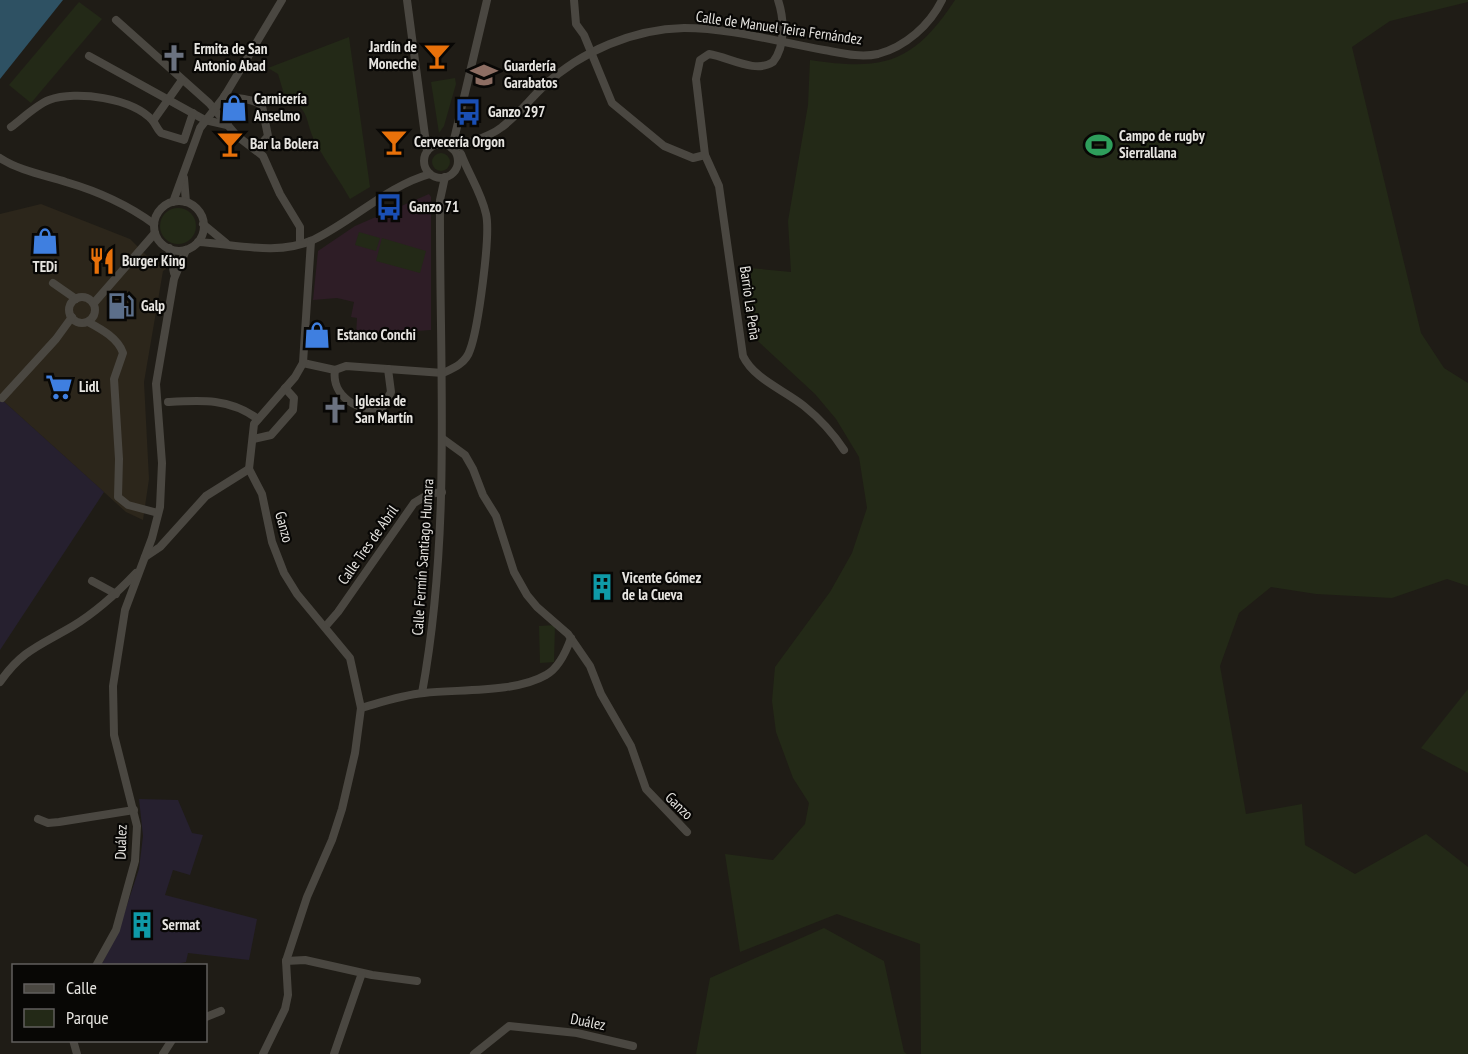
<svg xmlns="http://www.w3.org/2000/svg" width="1468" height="1054" viewBox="0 0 1468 1054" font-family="'PT Sans Narrow',sans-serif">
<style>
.built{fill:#2c261b}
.industrial{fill:#26202f}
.education{fill:#2e1d26}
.green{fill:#232917}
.water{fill:#2e5163}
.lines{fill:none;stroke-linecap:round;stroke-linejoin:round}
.minor{stroke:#4a4741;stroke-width:8}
.labels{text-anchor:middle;stroke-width:4.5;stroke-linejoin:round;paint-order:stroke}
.street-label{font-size:15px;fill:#e6e4e0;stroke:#080705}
.poi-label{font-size:15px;font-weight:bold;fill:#e6e4e0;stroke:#080705;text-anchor:start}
</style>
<rect width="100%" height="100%" fill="#1f1c16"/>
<path class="built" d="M41 204 130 239 148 257 155 256 164 261 166 269 163 271 144 382 149 479 143 520 126 512 0 398V214Z"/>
<g class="industrial">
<path d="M0 398 104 492 0 650Z"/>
<path d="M139 799 178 800 192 833 203 835 190 875 173 870 165 895 257 919 249 960 188 953 186 962 171 965 101 966 119 929 139 869 143 836Z"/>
</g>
<path class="education" d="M429 194 431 197V330L356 335 357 318 351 317 354 302 337 298 313 300 318 251 355 226Z"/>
<g class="green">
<path d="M955 0H1468V2L1390 21 1352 47 1421 333 1444 368 1468 383V586L1447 579 1392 598 1316 594 1271 587 1239 613 1220 666 1246 814 1302 804 1305 845 1355 874 1426 834 1468 867V1054H921L920 944 837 914 740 952 725 854 773 860 805 824 809 803 793 778 776 732 772 701 775 667 830 592 852 553 867 508 859 457 836 419 815 394 748 332 750 268 791 272 788 221 808 105 810 60C883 71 913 64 955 0Z"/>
<path d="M79 2 102 19 31 103 9 85Z"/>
<path d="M349 37 370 187 350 199C340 181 328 165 318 147 302 120 315 114 284 94L278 74 268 68Z"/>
<path d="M455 78 456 84 444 126 439 133 431 82Z"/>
<circle cx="441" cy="162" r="9"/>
<circle cx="178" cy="226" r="18"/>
<path d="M359 232 380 238 376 251 355 245Z"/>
<path d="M382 238 426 251 420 273 376 261Z"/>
<path d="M555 625 554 662 540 663 539 626Z"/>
<path d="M1468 689V773L1421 748Z"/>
<path d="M824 928 884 961 904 1052 907 1054H696L710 978Z"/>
</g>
<path class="water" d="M0 0H63L0 79Z"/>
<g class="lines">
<g class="minor">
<path d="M407 0 427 151"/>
<path d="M574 0 576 24 584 35 612 103 664 146 693 158 705 155"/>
<path d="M778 0C784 18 786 46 773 62 755 74 729 57 709 54L700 60 696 79 705 155 719 186 743 356C754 379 784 390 804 406 819 418 833 433 844 450"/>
<path d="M116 20 209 103 237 136 263 156 280 194 300 227V243"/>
<path d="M89 56 205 120 227 125"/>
<path d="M225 95C237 100 252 97 262 106L268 136 256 150"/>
<path d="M224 97 228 125"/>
<path d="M153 121 182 80"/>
<path d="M11 127C22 119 36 105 49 100 76 90 133 98 153 121 156 125 157 129 161 133L184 140 193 113"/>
<circle cx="441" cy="161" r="17"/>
<path d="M452 148 487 0"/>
<path d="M453 149C469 141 487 139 502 127 518 115 530 99 544 86 581 51 634 29 684 28 731 28 778 42 824 50 841 53 860 58 878 54 905 47 930 25 942 0"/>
<path d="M0 158C20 171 44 175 66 182 97 191 128 205 154 224"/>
<path d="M184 178 186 202"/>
<circle cx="179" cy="226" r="25"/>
<path d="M173 202 200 128 224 97 282 0"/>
<path d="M203 224 226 243"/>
<path d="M198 242C235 244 277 256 313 240 353 221 387 186 430 174"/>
<path d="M169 248 174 273"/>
<path d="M53 283 76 299"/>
<circle cx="82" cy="310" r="13"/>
<path d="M94 303 155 233"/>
<path d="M88 322C101 329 118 338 123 353L114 379 119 459 118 497 128 505 158 513"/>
<path d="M303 363 335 370 346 366 443 373C454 368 466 363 470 350 478 329 491 235 486 214 481 192 469 175 461 154"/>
<path d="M335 370C331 396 359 414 383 407L391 392 388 369"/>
<path d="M2 398 56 339 72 317"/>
<path d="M168 402C201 400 230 398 258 419"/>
<path d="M253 439 271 435 293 410 294 398 285 388"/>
<path d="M443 439 465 455 473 469 483 495 496 516 514 572 527 595 537 607 568 634 590 666 601 694 631 746 646 789 687 832"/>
<path d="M145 557 160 547 206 496 249 469"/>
<path d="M92 581 116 594"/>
<path d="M325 627 338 612 414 503 429 494 442 492"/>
<path d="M0 682C22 650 41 645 73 626 96 612 117 593 136 573"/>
<path d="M422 693C452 530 439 365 440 200L445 177"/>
<path d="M361 708C382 702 402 695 424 693 459 689 515 693 546 675 559 668 566 652 571 638"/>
<path d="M38 819 48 823 59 822 134 810"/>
<path d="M286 961 305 960 372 975 417 981"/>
<path d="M96 966 116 930 135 861 137 826 114 735 113 686 125 610 152 538 160 507 162 463 156 384 174 279 186 250"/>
<path d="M206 1017 221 1011"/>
<path d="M73 1040 77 1054"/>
<path d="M163 1054 172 1040"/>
<path d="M263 1054 285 1009 288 995 286 961 307 897 332 840 342 809 355 753 361 708 350 658 297 594 284 573 272 542 262 494 249 469 254 424 295 377 303 363 311 241"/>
<path d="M334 1054 362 973"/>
<path d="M474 1054 509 1026 577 1033 633 1046"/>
</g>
</g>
<defs>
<symbol id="bar-bare" viewBox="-9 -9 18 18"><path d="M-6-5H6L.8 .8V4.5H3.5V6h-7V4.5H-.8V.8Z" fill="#e8710a" stroke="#080705" stroke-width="2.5" paint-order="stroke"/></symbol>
<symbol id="church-bare" viewBox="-9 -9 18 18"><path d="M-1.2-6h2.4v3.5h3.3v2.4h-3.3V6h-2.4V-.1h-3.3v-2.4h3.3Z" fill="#6b7280" stroke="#080705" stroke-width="2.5" paint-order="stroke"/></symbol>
<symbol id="school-bare" viewBox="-9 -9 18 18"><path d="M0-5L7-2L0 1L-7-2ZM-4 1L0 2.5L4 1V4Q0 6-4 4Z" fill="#8d6e63" stroke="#080705" stroke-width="2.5" paint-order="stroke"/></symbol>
<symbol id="shop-bare" viewBox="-9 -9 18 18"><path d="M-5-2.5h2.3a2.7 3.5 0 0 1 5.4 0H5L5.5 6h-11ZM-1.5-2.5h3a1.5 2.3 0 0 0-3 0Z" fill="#3f7fe0" stroke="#080705" stroke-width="2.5" paint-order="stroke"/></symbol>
<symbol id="bus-bare" viewBox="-9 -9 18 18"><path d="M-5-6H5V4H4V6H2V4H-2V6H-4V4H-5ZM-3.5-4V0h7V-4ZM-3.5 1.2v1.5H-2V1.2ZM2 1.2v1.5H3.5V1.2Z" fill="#1a4fb4" stroke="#080705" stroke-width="2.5" paint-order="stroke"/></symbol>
<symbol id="stadium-bare" viewBox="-9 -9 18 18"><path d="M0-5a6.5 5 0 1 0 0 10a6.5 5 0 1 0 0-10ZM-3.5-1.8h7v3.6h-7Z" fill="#2e9e5b" stroke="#080705" stroke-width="2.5" paint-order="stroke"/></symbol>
<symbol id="restaurant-bare" viewBox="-9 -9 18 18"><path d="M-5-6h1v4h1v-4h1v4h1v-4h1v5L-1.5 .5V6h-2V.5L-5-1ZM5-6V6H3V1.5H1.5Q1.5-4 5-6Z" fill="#e8710a" stroke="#080705" stroke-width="2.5" paint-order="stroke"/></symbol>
<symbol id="fuel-bare" viewBox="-9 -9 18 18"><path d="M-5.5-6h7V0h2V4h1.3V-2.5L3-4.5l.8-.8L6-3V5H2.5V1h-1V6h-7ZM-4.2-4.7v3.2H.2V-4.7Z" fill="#5c6f8a" stroke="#080705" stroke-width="2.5" paint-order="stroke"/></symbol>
<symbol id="supermarket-bare" viewBox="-9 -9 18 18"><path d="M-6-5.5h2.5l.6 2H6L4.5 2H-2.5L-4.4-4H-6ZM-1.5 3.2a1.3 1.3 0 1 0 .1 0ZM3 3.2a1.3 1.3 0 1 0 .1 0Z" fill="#3f7fe0" stroke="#080705" stroke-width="2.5" paint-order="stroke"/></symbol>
<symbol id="building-bare" viewBox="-9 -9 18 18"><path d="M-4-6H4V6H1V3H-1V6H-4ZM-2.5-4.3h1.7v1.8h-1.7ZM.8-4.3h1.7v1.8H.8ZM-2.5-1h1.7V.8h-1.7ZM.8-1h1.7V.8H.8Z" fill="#0f9aa8" stroke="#080705" stroke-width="2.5" paint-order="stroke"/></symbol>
</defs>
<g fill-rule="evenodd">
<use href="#bar-bare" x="418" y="37" width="38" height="38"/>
<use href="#church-bare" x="155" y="39" width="38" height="38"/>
<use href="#school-bare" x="465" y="56" width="38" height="38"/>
<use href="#shop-bare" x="215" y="89" width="38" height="38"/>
<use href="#bus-bare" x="449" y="93" width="38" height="38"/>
<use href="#bar-bare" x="375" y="123" width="38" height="38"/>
<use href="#bar-bare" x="211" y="125" width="38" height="38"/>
<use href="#stadium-bare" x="1080" y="126" width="38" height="38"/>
<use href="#bus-bare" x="370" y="188" width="38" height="38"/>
<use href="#shop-bare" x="26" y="222" width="38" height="38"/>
<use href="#restaurant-bare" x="83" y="242" width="38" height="38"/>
<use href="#fuel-bare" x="102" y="287" width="38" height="38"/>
<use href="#shop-bare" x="298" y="316" width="38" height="38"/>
<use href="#supermarket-bare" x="40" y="368" width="38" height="38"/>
<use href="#church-bare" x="316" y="391" width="38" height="38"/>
<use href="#building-bare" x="583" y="568" width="38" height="38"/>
<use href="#building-bare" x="123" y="906" width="38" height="38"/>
</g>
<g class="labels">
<g class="street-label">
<text transform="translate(779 28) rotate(8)" y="5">Calle de Manuel Teira Fernández</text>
<text transform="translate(750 303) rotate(82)" y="5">Barrio La Peña</text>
<text transform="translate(284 527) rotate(75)" y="5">Ganzo</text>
<text transform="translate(368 545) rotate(-55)" y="5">Calle Tres de Abril</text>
<text transform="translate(423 557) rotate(-86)" y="5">Calle Fermín Santiago Humara</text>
<text transform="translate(679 806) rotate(44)" y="5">Ganzo</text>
<text transform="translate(121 842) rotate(-88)" y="5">Duález</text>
<text transform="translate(588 1022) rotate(11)" y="5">Duález</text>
</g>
<g class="poi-label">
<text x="417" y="52" text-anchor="end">Jardín de<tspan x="417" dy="17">Moneche</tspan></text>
<text x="194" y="54">Ermita de San<tspan x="194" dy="17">Antonio Abad</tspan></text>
<text x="504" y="71">Guardería<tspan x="504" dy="17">Garabatos</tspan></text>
<text x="254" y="104">Carnicería<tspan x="254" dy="17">Anselmo</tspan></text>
<text x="488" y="117">Ganzo 297</text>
<text x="1119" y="141">Campo de rugby<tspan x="1119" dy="17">Sierrallana</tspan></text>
<text x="414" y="147">Cervecería Orgon</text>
<text x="250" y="149">Bar la Bolera</text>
<text x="409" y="212">Ganzo 71</text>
<text x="122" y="266">Burger King</text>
<text x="45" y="272" text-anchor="middle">TEDi</text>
<text x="141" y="311">Galp</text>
<text x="337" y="340">Estanco Conchi</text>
<text x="79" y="392">Lidl</text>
<text x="355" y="406">Iglesia de<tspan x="355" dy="17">San Martín</tspan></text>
<text x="622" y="583">Vicente Gómez<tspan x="622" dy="17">de la Cueva</tspan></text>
<text x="162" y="930">Sermat</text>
</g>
</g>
<rect x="12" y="964" width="195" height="78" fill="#080705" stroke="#615f5d" stroke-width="1.5"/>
<rect x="24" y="984" width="30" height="9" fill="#4a4741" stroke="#615f5d" stroke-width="1.5"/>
<text x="66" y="994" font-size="18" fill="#e6e4e0">Calle</text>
<rect x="24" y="1009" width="30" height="18" fill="#232917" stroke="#615f5d" stroke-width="1.5"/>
<text x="66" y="1024" font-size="18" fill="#e6e4e0">Parque</text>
</svg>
